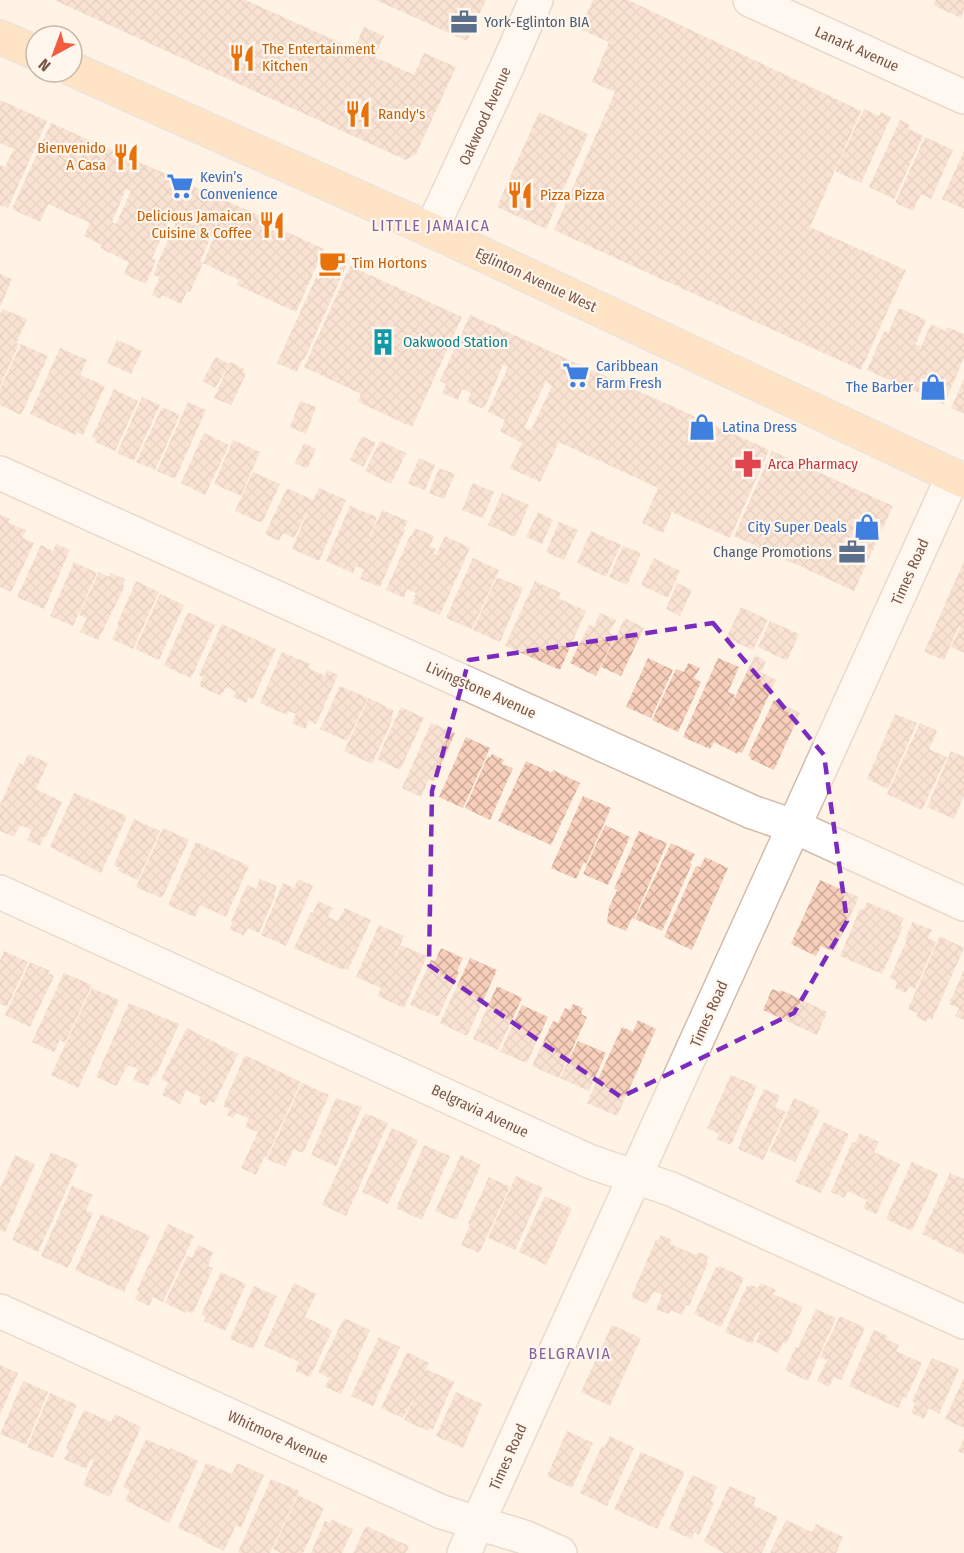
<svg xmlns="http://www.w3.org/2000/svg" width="964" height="1553" viewBox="0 0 964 1553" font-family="'Fira Sans Condensed',sans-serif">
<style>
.building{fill:url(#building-cross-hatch);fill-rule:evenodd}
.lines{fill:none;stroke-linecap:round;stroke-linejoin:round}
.minor-casing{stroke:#d4bbac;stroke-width:36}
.major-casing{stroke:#dcd3cf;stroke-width:36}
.minor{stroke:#fff;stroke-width:33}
.major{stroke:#ffd39b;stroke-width:33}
.marked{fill:none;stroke:#7b2cbf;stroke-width:4.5;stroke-dasharray:12 8;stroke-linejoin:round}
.labels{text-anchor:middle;stroke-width:4.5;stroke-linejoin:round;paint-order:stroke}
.service-label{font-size:15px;fill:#4e5e75;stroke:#fff7ed;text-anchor:start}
.food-label{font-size:15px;fill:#c56008;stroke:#fff7ed;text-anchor:start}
.street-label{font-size:15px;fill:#7a5647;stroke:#fff7ed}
.shop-label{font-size:15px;fill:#366cbe;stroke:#fff7ed;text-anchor:start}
.culture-label{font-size:15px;fill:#0d838f;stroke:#fff7ed;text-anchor:start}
.health-label{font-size:15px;fill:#be3a42;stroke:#fff7ed;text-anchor:start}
.neighbourhood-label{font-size:16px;letter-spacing:1.5px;fill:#86629e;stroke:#fff7ed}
</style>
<defs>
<pattern id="building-cross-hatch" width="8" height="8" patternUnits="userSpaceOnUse" patternTransform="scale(1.5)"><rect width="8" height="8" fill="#f6ceba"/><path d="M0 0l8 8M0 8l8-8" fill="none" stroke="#ca9"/></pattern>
</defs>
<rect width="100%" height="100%" fill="#fef3e5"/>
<g class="building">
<path d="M54 0H245L354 49 364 27 384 36 375 57 414 75 424 53 456 67 416 154 406 160Z"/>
<path d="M376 0H486L467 41Z"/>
<path d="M593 0H628L861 111 810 227 906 270 861 370 554 230 615 92 592 82 609 42 580 29Z"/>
<path d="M936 0H964V10L961 18 933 5Z"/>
<path d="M0 100 47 121 8 208 0 205V165L5 167 14 149 0 143Z"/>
<path d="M864 109 879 116 881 112 891 117 861 183 835 171Z"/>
<path d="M539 112 588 134 546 229 497 207Z"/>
<path d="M900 120 910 125 908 129 923 136 894 199 869 187Z"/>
<path d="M51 123 267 219 265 222 324 249 296 312 237 285 239 280 203 263 216 233 213 232 200 262 203 263 190 292 187 291 181 304 162 295 161 299 152 295 160 277 154 275 157 265 179 215 173 212 152 258 156 260 146 284 124 274 129 262 100 248 102 245 84 236 90 223 48 204 40 222 12 209ZM126 189 131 191 116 224 112 222Z"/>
<path d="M925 137 953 150 931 199 921 194 913 211 895 203Z"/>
<path d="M964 151V209L942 199Z"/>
<path d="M328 251 349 260 304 360H302L297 372 277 363Z"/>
<path d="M350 266 462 317 412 427 358 402 361 394 304 367Z"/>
<path d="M0 274 12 279 0 307Z"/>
<path d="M899 308 926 320 915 345H917L921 347 931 324 945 331 947 327 964 334V358L944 404 867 370 884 331 888 333Z"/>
<path d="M3 309 27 319 16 343 19 344 0 386V314Z"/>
<path d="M470 315 769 450 730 538 672 512 663 533 642 523 658 488 559 442 540 482 510 468 522 443 500 431 505 420 488 412 508 367 503 365 484 409 467 402 471 393 462 389 458 400 442 393 446 384 440 381ZM546 381 552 386 531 430 528 429V430L524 428Z"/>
<path d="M117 340 142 351 131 374 107 363Z"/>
<path d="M21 344 48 356 21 415 0 405V389Z"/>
<path d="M60 348 87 360 80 375 105 386 83 435 77 432 76 435 30 414Z"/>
<path d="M216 357 229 364 230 362 244 369 243 372 246 374 231 405 214 398 228 367 215 388 202 381Z"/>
<path d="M964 379V414L951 408Z"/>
<path d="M114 389 138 401 115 451 95 442 96 439 92 437Z"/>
<path d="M142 397 160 405 134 461 117 453Z"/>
<path d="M300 401 316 407 306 434 290 427Z"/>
<path d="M188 402 206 410 175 479 157 471Z"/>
<path d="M162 407 180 415 155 470 136 462Z"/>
<path d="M204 433 229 445 205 495 181 483Z"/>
<path d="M362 436 376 443 363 467 350 460Z"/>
<path d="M233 440 260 452 241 496 214 484Z"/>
<path d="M380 441 406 453 391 484 365 471Z"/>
<path d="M304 443 316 449 307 469 295 463Z"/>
<path d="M772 451 893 506 854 591 734 536Z"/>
<path d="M419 458 435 465 425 490 408 484Z"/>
<path d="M439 468 455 474 444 499 429 493Z"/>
<path d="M253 472 280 484 262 523 235 511Z"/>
<path d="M473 483 494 492 483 518 462 510Z"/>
<path d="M287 488 313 500 319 488 346 500 319 561 292 549 310 506 294 538 283 533 279 541 265 534Z"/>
<path d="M502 493 529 505 515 537 488 525Z"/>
<path d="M350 506 377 517 367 543 382 510 408 521 403 530H405L380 587 360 579 364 570 356 566 353 573 326 561Z"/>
<path d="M538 512 553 520 542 544 526 537Z"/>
<path d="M0 515 10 519 8 522 11 524 26 530 22 538 34 543 11 592 0 587Z"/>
<path d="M559 522 578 530 564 560 546 552Z"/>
<path d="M415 528 434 536 430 546 436 549 433 554 436 555 445 536 470 548 440 615 412 603 416 593 407 589 404 598 386 590 410 536H412Z"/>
<path d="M591 531 621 545 606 577 577 563Z"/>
<path d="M56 544 70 550 44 609 17 597 41 545 53 551Z"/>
<path d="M623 546 641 553 627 585 609 577Z"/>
<path d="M473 558 499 570 472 629 446 618Z"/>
<path d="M654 558 680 571 668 598 641 585Z"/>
<path d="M964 561V653L951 647 961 626H959L944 660 924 652Z"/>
<path d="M74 562 97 573 73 626 50 616Z"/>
<path d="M99 572 109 577 111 573 125 579 123 585 125 586 98 640 80 632 87 618 79 615Z"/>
<path d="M497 577 523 588 500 642 473 630Z"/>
<path d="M136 581 159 592 133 649 112 639 119 625 117 624Z"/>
<path d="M535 581 561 593 558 598 586 611 560 670 505 646Z"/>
<path d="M677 583 692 590 680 616 666 609Z"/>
<path d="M160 594 184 605 159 660 135 649Z"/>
<path d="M741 607 768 620 753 650 726 638Z"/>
<path d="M188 612 215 625 191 678 164 666Z"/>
<path d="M600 613 616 620 609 633 615 636 596 676 570 663 589 625 594 627Z"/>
<path d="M625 618 644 628 621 676 601 667Z"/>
<path d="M770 621 799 634 787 661 758 647Z"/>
<path d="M222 624 276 649 253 699 249 697 246 703 233 697 236 692 226 687 221 696 199 686 203 677 199 675Z"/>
<path d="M282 652 310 664 308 668 325 676 327 670 338 675 316 724 309 720 305 729 292 723 296 714 289 711 287 715 260 703Z"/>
<path d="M755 655 766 661 761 672 776 680 742 753 739 751 738 754 714 742 710 749 683 737 718 658 739 667 728 692 735 695 720 729Z"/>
<path d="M648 658 673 670 651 718 626 707Z"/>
<path d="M688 663 700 668 694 678 701 682 678 732 652 720 676 669 684 672Z"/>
<path d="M340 686 368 698 347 741 320 729Z"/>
<path d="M369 698 394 711 391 718 393 719 372 764 344 751Z"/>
<path d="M774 700 800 713 774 770 750 759 751 757 748 756Z"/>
<path d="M401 707 424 718 400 770 377 759Z"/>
<path d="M895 714 917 723 888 789 867 779Z"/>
<path d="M431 723 455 733 434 781 429 779 421 797 402 788Z"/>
<path d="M920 723 937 731 929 749 947 757 922 810 887 794Z"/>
<path d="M466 737 490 748 463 808 439 797Z"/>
<path d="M951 751 964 757V796L954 819 927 807Z"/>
<path d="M28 754 48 763 36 789 62 802 46 837 44 836 40 846 27 840 32 830 20 825 14 837 0 831V805L19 763 23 765Z"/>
<path d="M492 754 504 760 502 764 513 768 490 820 465 808 488 756 490 758Z"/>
<path d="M526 761 552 773 553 770 580 783 551 845 498 821Z"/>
<path d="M74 793 127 816 101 873 50 847Z"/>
<path d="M583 796 611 808 586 864 584 862 576 879 551 868Z"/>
<path d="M134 819 160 831 138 880 118 871 119 868 114 865Z"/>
<path d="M605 825 630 837 608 885 583 874Z"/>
<path d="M163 828 189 840 162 898 136 887Z"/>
<path d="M639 831 667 843 634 919 632 918 626 931 607 923 609 907 617 890 614 889Z"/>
<path d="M196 842 249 866 226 917 200 905 195 917 168 905Z"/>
<path d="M671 843 695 854 690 863 692 864 662 931 635 919Z"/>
<path d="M705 857 728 868 692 950 664 937 696 866 700 867Z"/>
<path d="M260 879 277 886 274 895 275 896 259 933 248 928 244 936 230 929 233 922H231L247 885 256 889Z"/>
<path d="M298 879 313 886 286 946 261 935 283 883 294 888Z"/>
<path d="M820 880 859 897 834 952 821 946 816 956 791 944Z"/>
<path d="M318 901 333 908 328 917 338 921 345 908 371 920 348 970 344 968 343 970 294 948 311 912 313 913Z"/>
<path d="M867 902 904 918 900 926 903 927 882 974 840 956 860 909 863 910Z"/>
<path d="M913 922 932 930 928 938 936 942 915 989 909 986 906 993 895 988 897 981 890 978 907 940 905 939Z"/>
<path d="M379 925 404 936 390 968 401 945 427 956 404 1008 378 996 381 988 356 977Z"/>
<path d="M940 936 964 948 932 1020 928 1018 926 1022 916 1017 918 1013 908 1009Z"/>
<path d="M441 948 463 958 457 971 459 972 438 1017 410 1005 431 960 435 961Z"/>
<path d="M4 951 28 962 7 1007 0 1004V961Z"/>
<path d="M470 958 497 970 467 1036 440 1023Z"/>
<path d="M30 962 50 971 48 973 54 976 30 1027 5 1015Z"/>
<path d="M964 970V1020L955 1016 959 1008 949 1004Z"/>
<path d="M64 973 92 985 65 1043 60 1040 54 1052 32 1042Z"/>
<path d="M497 986 522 998 498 1050 473 1039Z"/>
<path d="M92 988 119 1000 78 1088 51 1075Z"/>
<path d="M772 989 780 992 781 990 827 1012 817 1035 763 1010Z"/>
<path d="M129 1003 179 1024 155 1077 153 1075 148 1086 133 1080 138 1069 128 1065 116 1086 96 1077Z"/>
<path d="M573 1004 583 1008 581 1014 587 1017 559 1078 532 1066 553 1021 558 1023 565 1008 570 1010Z"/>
<path d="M522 1005 548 1017 527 1063 500 1052Z"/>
<path d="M638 1020 656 1029 617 1116 587 1103 622 1027 633 1032Z"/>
<path d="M187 1028 238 1054 214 1103 209 1101 206 1106 199 1102 201 1097 186 1090 180 1104 162 1095 168 1082 161 1079Z"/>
<path d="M578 1041 606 1053 589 1091 560 1078Z"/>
<path d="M245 1055 301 1082 266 1158 264 1157 256 1175 241 1168 258 1132 245 1127 249 1119 236 1113 233 1118 227 1115 229 1109 223 1106Z"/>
<path d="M731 1075 757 1086 731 1145 717 1139 719 1134 707 1128Z"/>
<path d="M302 1083 329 1095 303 1153 294 1149 285 1167 267 1159Z"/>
<path d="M764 1089 780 1096 775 1107 786 1112 763 1160 738 1149 742 1140 741 1139Z"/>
<path d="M336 1098 362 1107 336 1166 311 1155Z"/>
<path d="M794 1098 820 1110 795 1162 770 1151Z"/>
<path d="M365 1113 388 1123 346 1216 322 1205Z"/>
<path d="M824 1122 849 1134 821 1193 795 1182Z"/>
<path d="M392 1128 418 1140 388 1204 362 1192Z"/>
<path d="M860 1133 879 1142 874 1152 900 1164 876 1214 863 1208 867 1200 848 1191 844 1198 831 1192 852 1142 855 1143Z"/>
<path d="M424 1145 450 1156 422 1220 396 1208Z"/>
<path d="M51 1152 78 1164 38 1252 12 1240Z"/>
<path d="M15 1155 35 1164 5 1232 0 1230V1189Z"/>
<path d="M461 1155 481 1165 456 1220 435 1211Z"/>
<path d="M912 1162 938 1174 912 1231 886 1219Z"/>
<path d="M950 1173 964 1179V1255L922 1234Z"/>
<path d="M516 1176 543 1188 515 1250 488 1238Z"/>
<path d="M489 1177 510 1187 479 1253 461 1245 470 1225 468 1223Z"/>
<path d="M72 1186 93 1195 86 1210 93 1213 68 1268 41 1256Z"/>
<path d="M545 1196 572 1209 546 1265 519 1252Z"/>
<path d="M101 1214 150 1236 124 1292 75 1270Z"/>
<path d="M168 1224 194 1236 163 1302 153 1297 149 1306 135 1299 139 1291 137 1290Z"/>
<path d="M661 1235 672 1240 670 1244 696 1255 698 1252 709 1256 706 1262 708 1263 689 1306 686 1305 682 1315 671 1310 669 1314 656 1309 662 1295 654 1291 647 1304 631 1297 656 1240 658 1241Z"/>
<path d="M198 1245 213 1252 208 1266 213 1268 193 1313 187 1311 186 1313 165 1303 187 1256 192 1258Z"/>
<path d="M719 1266 744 1278 721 1327 694 1314 716 1267 718 1268Z"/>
<path d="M221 1272 246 1284 225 1331 204 1321 206 1317 201 1315Z"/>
<path d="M294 1283 316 1294 305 1317 332 1330 310 1377 295 1371 299 1362 264 1346Z"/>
<path d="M761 1283 776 1290 773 1294 803 1307 786 1344 783 1342 778 1353 756 1342 760 1333 758 1332 752 1344 725 1332 747 1286 749 1287 751 1285 758 1288Z"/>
<path d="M254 1286 277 1296 253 1349 230 1339Z"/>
<path d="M816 1309 836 1318 808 1381 785 1370 796 1347 798 1348Z"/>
<path d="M840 1316 865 1328 841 1380 834 1377 829 1387 817 1381 827 1360 820 1357Z"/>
<path d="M344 1318 370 1330 341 1394 325 1387 330 1378 318 1372Z"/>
<path d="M612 1325 641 1338 610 1406 581 1392Z"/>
<path d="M874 1330 888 1336 886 1339 899 1345 896 1351 922 1363 906 1398 904 1396 898 1408 849 1386Z"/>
<path d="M379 1337 400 1347 373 1406 351 1396Z"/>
<path d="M407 1352 429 1363 426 1369 454 1382 433 1429 429 1428 428 1431 404 1420 417 1392 403 1418 381 1408Z"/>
<path d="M932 1358 959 1369 939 1414 929 1408 924 1419 911 1413 915 1403 912 1401Z"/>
<path d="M0 1365 18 1373 0 1415Z"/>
<path d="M964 1378V1428L945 1419Z"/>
<path d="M23 1381 48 1392 26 1445 0 1434Z"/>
<path d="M456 1392 482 1404 463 1448 436 1436Z"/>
<path d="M50 1393 77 1405 53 1458 27 1447Z"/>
<path d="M84 1410 111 1422 115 1414 141 1427 110 1497 83 1485 94 1460 91 1459 86 1469 64 1459 69 1449 66 1448Z"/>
<path d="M567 1431 593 1443 572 1488 547 1476Z"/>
<path d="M610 1436 634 1448 607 1506 580 1493 602 1446 604 1448Z"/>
<path d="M964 1438V1454L958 1451Z"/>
<path d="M146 1439 170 1450 171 1448 198 1461 169 1523 125 1500 130 1490 123 1487Z"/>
<path d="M641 1452 685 1472 657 1529 614 1509Z"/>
<path d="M206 1463 232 1474 237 1463 264 1475 241 1528 236 1525 224 1551 202 1541 203 1539 178 1528Z"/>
<path d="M692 1475 717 1486 711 1501 714 1502 699 1535 694 1532 692 1539 669 1529Z"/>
<path d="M271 1479 299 1491 270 1553H240L238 1552Z"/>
<path d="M729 1486 756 1498 753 1505 778 1517 762 1553H724L704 1542Z"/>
<path d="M298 1495 324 1508 303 1553H281L273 1549Z"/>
<path d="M332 1520 353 1529 342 1553H311L325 1521 330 1523Z"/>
<path d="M786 1520 812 1532 816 1524 843 1537 836 1553H770Z"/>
<path d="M366 1526 409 1546 406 1553H353Z"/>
</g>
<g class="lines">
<defs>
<g id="minor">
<path d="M750 0 964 97"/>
<path d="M431 230 506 69 536 0"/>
<path d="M0 473 752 812 793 826 964 904"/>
<path d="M0 892 591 1162 671 1189 964 1322"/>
<path d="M0 1311 442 1512 524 1537 560 1553"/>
<path d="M464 1553 953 476"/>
</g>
<g id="major">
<path d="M0 37 36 53"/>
<path d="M72 69 431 230 964 481"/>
</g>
</defs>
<use href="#minor" class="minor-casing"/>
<use href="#major" class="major-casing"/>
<use href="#minor" class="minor"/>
<use href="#major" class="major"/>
</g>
<path d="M0 0H964V1553H0ZM713 623 824 755 847 921 794 1013 621 1097 429 965 432 791 469 660Z" fill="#fef3e5" fill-opacity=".55" fill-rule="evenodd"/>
<path class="marked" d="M713 623 824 755 847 921 794 1013 621 1097 429 965 432 791 469 660Z"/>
<defs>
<symbol id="office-bare" viewBox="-9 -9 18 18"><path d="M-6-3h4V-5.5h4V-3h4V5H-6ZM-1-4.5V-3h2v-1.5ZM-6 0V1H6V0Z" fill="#5c6f8a" stroke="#fff7ed" stroke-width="2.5" paint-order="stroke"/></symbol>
<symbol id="restaurant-bare" viewBox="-9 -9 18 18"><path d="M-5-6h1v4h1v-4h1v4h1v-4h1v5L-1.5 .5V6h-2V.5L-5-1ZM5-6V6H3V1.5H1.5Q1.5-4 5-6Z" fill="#e8710a" stroke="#fff7ed" stroke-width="2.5" paint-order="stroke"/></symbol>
<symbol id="supermarket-bare" viewBox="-9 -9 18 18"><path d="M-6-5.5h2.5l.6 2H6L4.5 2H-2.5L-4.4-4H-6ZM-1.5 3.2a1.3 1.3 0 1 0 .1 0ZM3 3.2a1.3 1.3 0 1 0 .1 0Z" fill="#3f7fe0" stroke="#fff7ed" stroke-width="2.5" paint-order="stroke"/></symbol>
<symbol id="cafe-bare" viewBox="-9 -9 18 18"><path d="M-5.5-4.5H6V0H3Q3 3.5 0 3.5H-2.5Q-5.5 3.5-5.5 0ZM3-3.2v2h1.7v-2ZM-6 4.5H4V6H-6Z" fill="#e8710a" stroke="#fff7ed" stroke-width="2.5" paint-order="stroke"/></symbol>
<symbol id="building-bare" viewBox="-9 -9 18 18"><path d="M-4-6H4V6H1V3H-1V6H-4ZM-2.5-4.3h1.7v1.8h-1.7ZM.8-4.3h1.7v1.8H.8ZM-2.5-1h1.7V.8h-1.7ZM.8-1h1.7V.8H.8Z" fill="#0f9aa8" stroke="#fff7ed" stroke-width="2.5" paint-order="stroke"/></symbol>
<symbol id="shop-bare" viewBox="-9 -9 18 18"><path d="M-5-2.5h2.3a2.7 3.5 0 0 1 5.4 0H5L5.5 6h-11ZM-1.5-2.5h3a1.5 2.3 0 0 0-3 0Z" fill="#3f7fe0" stroke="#fff7ed" stroke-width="2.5" paint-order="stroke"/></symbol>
<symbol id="pharmacy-bare" viewBox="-9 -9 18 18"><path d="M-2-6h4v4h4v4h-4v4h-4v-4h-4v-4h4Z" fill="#e0444e" stroke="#fff7ed" stroke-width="2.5" paint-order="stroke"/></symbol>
</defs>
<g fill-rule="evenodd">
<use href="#office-bare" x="445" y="3" width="38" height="38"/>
<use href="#restaurant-bare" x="223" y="39" width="38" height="38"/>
<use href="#restaurant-bare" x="339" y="95" width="38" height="38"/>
<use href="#restaurant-bare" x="107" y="138" width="38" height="38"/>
<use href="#supermarket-bare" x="161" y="167" width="38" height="38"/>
<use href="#restaurant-bare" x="501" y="176" width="38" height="38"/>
<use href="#restaurant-bare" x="253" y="206" width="38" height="38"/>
<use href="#cafe-bare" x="313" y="244" width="38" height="38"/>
<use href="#building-bare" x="364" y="323" width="38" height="38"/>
<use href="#supermarket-bare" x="557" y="356" width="38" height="38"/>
<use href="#shop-bare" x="914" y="368" width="38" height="38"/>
<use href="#shop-bare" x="683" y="408" width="38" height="38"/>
<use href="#pharmacy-bare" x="729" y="445" width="38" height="38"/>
<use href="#shop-bare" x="848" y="508" width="38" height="38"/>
<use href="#office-bare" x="833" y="533" width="38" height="38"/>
</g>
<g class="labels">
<g class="service-label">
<text x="484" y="27">York-Eglinton BIA</text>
<text x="832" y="557" text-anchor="end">Change Promotions</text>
</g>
<g class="food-label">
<text x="262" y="54">The Entertainment<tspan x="262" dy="17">Kitchen</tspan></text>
<text x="378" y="119">Randy's</text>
<text x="106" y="153" text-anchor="end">Bienvenido<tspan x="106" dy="17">A Casa</tspan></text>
<text x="540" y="200">Pizza Pizza</text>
<text x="252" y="221" text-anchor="end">Delicious Jamaican<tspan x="252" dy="17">Cuisine &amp; Coffee</tspan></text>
<text x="352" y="268">Tim Hortons</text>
</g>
<g class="street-label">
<text transform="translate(857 49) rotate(24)" y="5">Lanark Avenue</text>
<text transform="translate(485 116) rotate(-66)" y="5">Oakwood Avenue</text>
<text transform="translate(536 280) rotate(25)" y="5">Eglinton Avenue West</text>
<text transform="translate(910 572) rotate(-66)" y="5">Times Road</text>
<text transform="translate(481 690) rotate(24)" y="5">Livingstone Avenue</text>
<text transform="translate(709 1014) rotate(-66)" y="5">Times Road</text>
<text transform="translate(480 1111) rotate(25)" y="5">Belgravia Avenue</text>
<text transform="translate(278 1437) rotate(24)" y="5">Whitmore Avenue</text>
<text transform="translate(508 1457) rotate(-66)" y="5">Times Road</text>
</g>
<g class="shop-label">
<text x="200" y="182">Kevin’s<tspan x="200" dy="17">Convenience</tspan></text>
<text x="596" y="371">Caribbean<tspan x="596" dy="17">Farm Fresh</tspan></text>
<text x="913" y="392" text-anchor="end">The Barber</text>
<text x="722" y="432">Latina Dress</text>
<text x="847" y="532" text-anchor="end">City Super Deals</text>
</g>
<g class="culture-label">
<text x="403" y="347">Oakwood Station</text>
</g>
<g class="health-label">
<text x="768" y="469">Arca Pharmacy</text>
</g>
<g class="neighbourhood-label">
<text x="431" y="231">LITTLE JAMAICA</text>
<text x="570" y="1359">BELGRAVIA</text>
</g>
</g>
<g transform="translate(54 54) rotate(221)"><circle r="28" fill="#fff7ed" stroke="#cab7ab" stroke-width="1.5"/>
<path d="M0-4.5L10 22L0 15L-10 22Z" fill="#f35a3f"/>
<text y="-9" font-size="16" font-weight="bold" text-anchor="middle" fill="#7a5647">N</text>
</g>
</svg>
